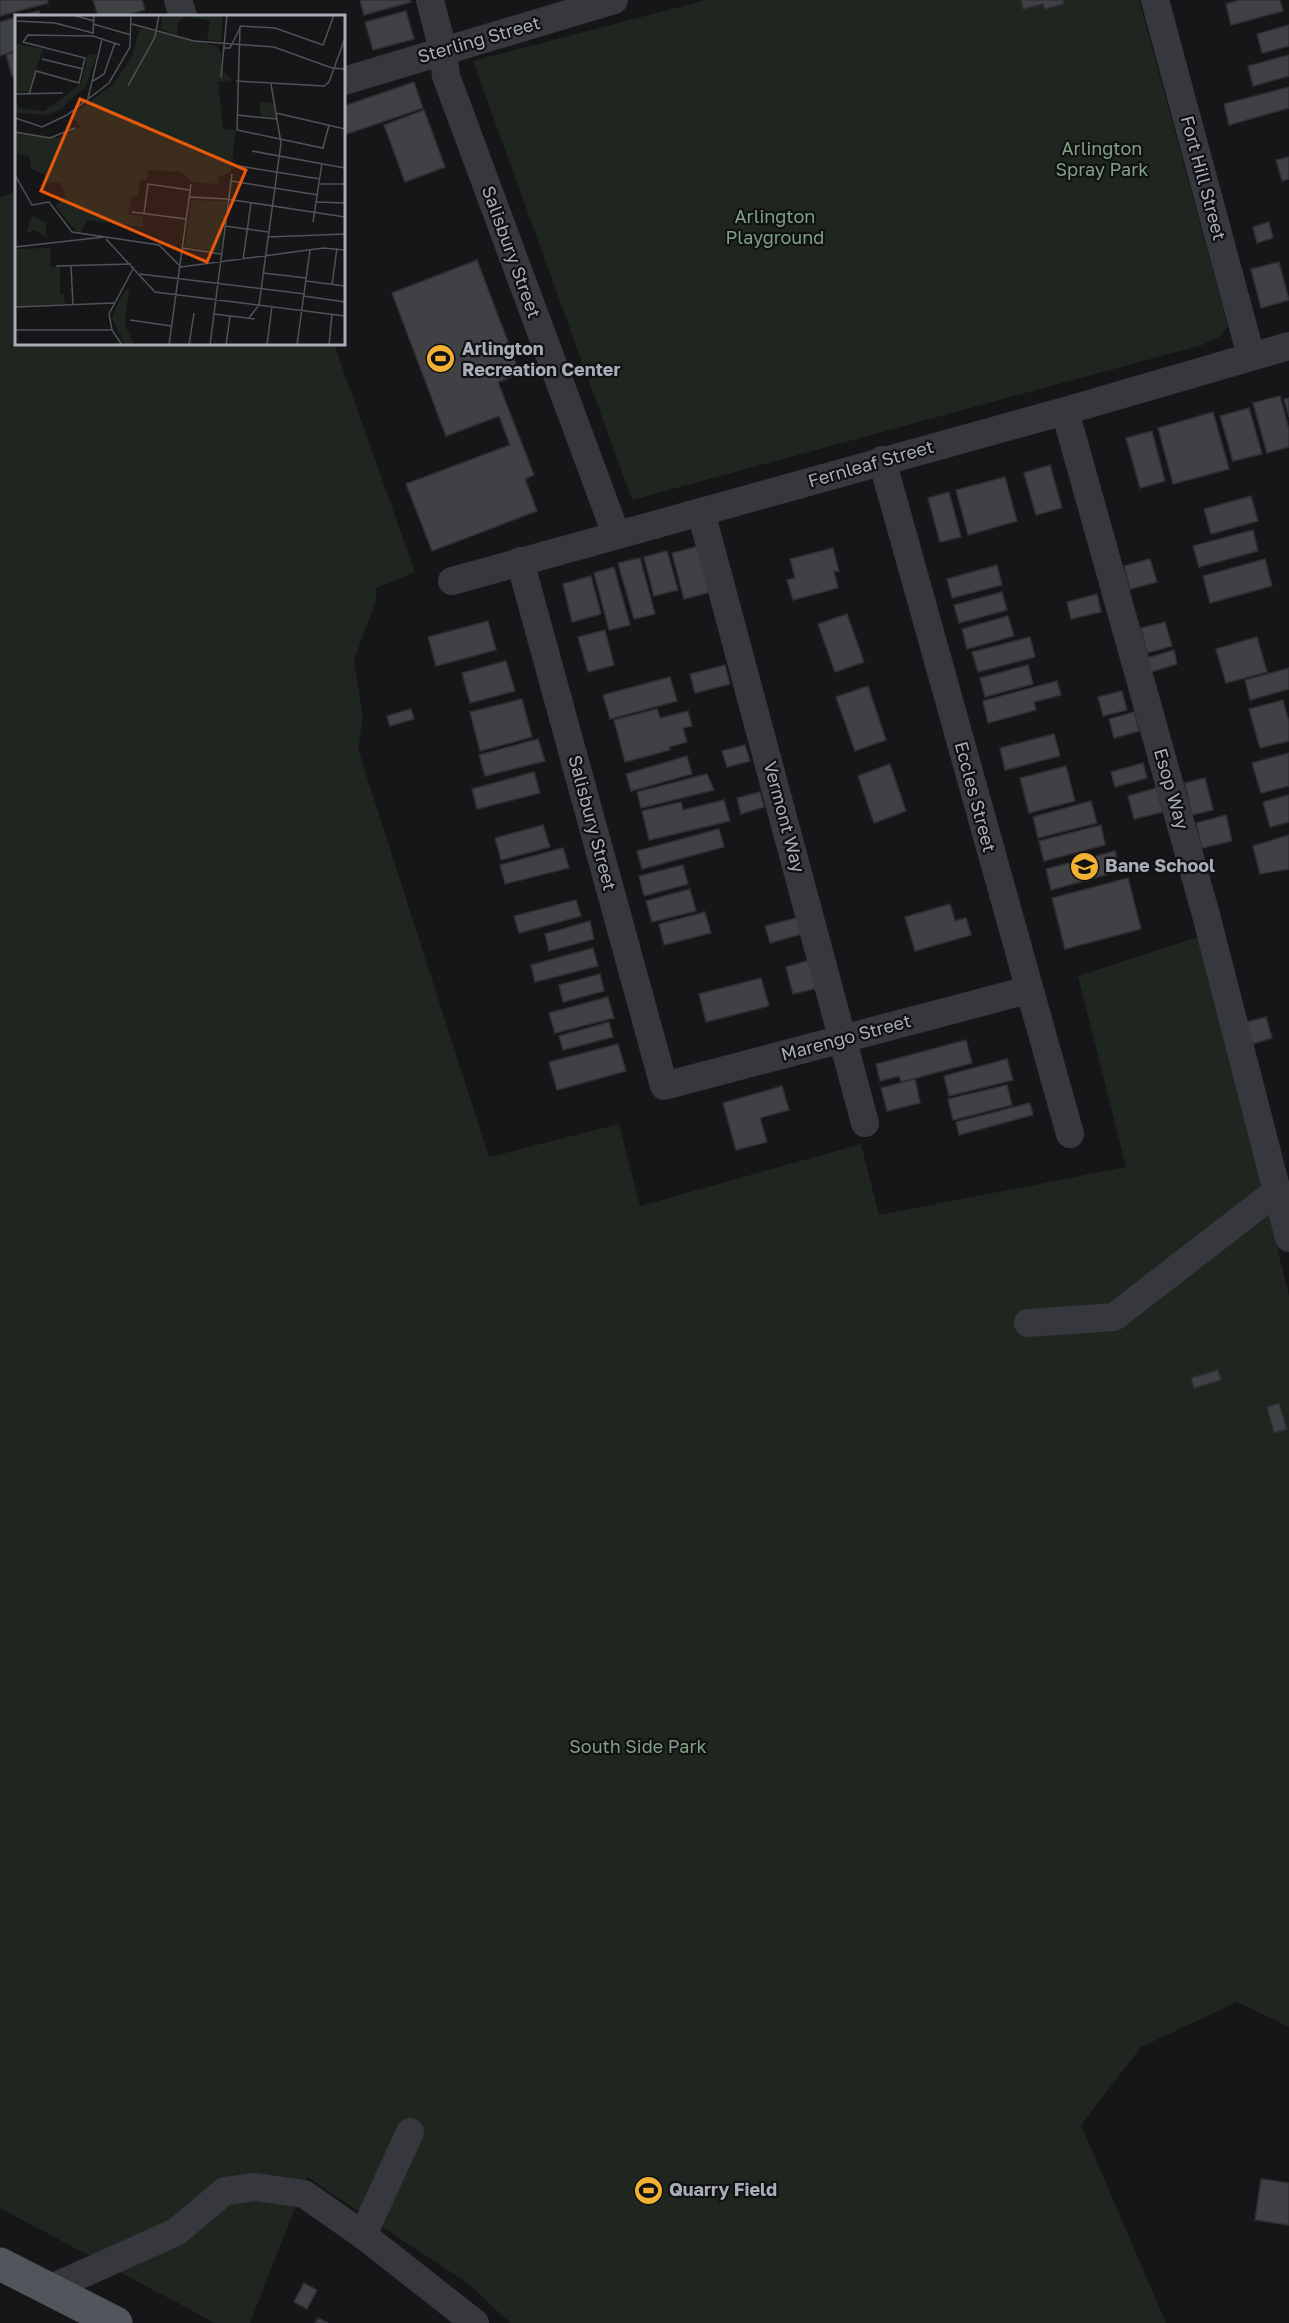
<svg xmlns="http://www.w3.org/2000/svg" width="1289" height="2323" viewBox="0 0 1289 2323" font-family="'Golos Text',sans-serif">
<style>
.green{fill:#1e261f}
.building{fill:#404145;stroke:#303034;stroke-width:1.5}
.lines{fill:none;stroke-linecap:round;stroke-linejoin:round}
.minor{stroke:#37383d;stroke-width:28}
.major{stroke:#53555c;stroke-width:33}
.labels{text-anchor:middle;stroke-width:4.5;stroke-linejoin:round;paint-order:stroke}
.street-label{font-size:18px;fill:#a8adb8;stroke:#111113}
.park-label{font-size:18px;fill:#7fa381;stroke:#111113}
.poi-label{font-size:18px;font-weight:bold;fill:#a8adb8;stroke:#111113;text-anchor:start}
.inset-road{fill:none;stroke:#505258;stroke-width:1.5}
.view{fill:#e8590c;fill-opacity:0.15;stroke:#e8590c;stroke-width:3}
.inset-edge{fill:none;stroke:#a8adb8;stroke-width:3}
</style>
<rect width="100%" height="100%" fill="#161618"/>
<g class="green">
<path d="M706 0H1139L1228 326 1222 335 1202 345 632 500 473 61Z"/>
<path d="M16 192V344H334L415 572 376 588V601L354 660 363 717 358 749 489 1157 619 1124 640 1206 861 1144 879 1215 1126 1167 1078 976 1201 936 1289 1296V2027L1237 2002 1141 2047 1081 2125 1166 2323H510L469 2284 307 2177 250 2323H215L0 2208V197Z"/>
</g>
<g class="building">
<path d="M0 0H47L48 3 0 16Z"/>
<path d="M93 0H142L145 10 121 16H98Z"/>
<path d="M360 0H410L411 2 364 15Z"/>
<path d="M1021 0H1063L1064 4 1045 9 1043 4 1023 9Z"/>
<path d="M1239 0H1280L1283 11 1231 25 1226 4Z"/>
<path d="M39 11 40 16H18Z"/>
<path d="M406 11 414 39 373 50 365 22Z"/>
<path d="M16 17V50L0 56V22Z"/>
<path d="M1289 25V46L1262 53 1257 34Z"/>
<path d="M16 52V75L12 76 6 54Z"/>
<path d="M1289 55V76L1253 86 1248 66Z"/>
<path d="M414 82 423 108 344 135V106Z"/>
<path d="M1289 87V108L1229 125 1224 104Z"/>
<path d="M424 110 445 167 405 182 384 125Z"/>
<path d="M1289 157V179L1282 181 1276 160Z"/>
<path d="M1269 222 1273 238 1257 243 1253 227Z"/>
<path d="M477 260 520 374 498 382 534 475 525 479 537 511 432 551 406 484 510 445 499 416 446 436 392 293Z"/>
<path d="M1279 262 1289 300 1261 308 1251 269Z"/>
<path d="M1280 396 1289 430V447L1267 453 1253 403Z"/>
<path d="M1289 398V417L1284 399Z"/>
<path d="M1249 408 1262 454 1233 461 1220 416Z"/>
<path d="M1213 412 1229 469 1173 484 1158 428Z"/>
<path d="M1152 431 1165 481 1140 488 1126 438Z"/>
<path d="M1050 465 1062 508 1036 515 1024 473Z"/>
<path d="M1005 477 1017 521 968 535 956 490Z"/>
<path d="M949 492 961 537 940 542 928 498Z"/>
<path d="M1251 496 1258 521 1211 534 1204 509Z"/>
<path d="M1253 530 1258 551 1199 567 1193 546Z"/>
<path d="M699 546 711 592 684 599 672 553Z"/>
<path d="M833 548 839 571 834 572 838 588 793 600 787 580 795 578 790 559Z"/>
<path d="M667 551 678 590 654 596 644 557Z"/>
<path d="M640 558 655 614 634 619 618 563Z"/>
<path d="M1150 559 1157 582 1130 589 1124 566Z"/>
<path d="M1265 559 1272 586 1210 603 1203 576Z"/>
<path d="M997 565 1002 585 952 598 947 579Z"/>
<path d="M614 567 630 625 609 630 594 573Z"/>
<path d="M591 576 601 614 572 622 563 584Z"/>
<path d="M1002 592 1007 610 959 623 954 605Z"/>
<path d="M1097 594 1101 612 1071 619 1067 602Z"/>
<path d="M847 614 864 662 835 672 818 624Z"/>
<path d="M1008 616 1014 636 967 649 962 629Z"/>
<path d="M488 621 496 650 436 666 428 637Z"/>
<path d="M1165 622 1172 646 1147 653 1141 628Z"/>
<path d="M605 630 614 665 588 672 578 637Z"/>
<path d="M1030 637 1035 657 978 672 972 652Z"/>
<path d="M1257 637 1267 672 1226 683 1216 649Z"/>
<path d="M1174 650 1177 664 1151 672 1147 658Z"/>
<path d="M506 661 515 691 470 703 462 673Z"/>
<path d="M725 665 730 684 695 693 690 674Z"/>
<path d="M1028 665 1033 684 985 697 980 678Z"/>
<path d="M1289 668V689L1250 700 1245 680Z"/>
<path d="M670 677 677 701 610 719 603 695Z"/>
<path d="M1057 681 1061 695 1034 702 1036 710 988 723 983 701Z"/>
<path d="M868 686 886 740 855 751 836 697Z"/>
<path d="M1122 691 1127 710 1103 716 1098 697Z"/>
<path d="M522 699 532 737 480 751 470 712Z"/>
<path d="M1283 700 1289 722V741L1260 748 1249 709Z"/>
<path d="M411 709 414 719 390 726 387 716Z"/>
<path d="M657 709 660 718 688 711 692 726 683 728 687 742 669 747 670 750 625 762 614 720Z"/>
<path d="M1134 712 1139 731 1114 738 1109 719Z"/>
<path d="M1054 734 1060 756 1005 770 1000 748Z"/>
<path d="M538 739 545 761 485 776 479 755Z"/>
<path d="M745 745 750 761 727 767 722 751Z"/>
<path d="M1289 753V786L1261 793 1252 763Z"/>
<path d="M687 756 692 774 631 791 626 774Z"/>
<path d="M1143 763 1147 778 1115 787 1111 772Z"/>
<path d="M890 764 906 811 874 823 858 776Z"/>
<path d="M1066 766 1075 801 1029 813 1020 778Z"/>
<path d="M534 772 540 793 477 809 472 789Z"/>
<path d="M707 774 714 790 641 808 637 792Z"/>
<path d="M1205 778 1213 810 1192 815 1185 783Z"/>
<path d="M1156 788 1163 812 1134 819 1128 796Z"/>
<path d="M760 792 764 807 741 814 737 798Z"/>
<path d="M1289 795V822L1270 827 1263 802Z"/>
<path d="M724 800 730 821 649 840 642 811 681 802 683 810Z"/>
<path d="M1091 801 1097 823 1038 838 1033 817Z"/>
<path d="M1226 815 1232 841 1202 848 1196 823Z"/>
<path d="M543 825 550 847 501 860 495 838Z"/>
<path d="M1101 825 1105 845 1044 861 1039 841Z"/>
<path d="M719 829 724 847 642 869 637 851Z"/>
<path d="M1289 835V869L1260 874 1253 846Z"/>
<path d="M563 848 569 868 505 884 500 865Z"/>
<path d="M1115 851 1120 871 1051 890 1046 869Z"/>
<path d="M683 865 688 884 644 896 639 876Z"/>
<path d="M1128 878 1141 929 1065 949 1052 898Z"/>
<path d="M690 889 696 911 652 922 646 901Z"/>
<path d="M576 900 581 916 519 933 514 916Z"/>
<path d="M950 904 955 921 966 918 971 935 915 951 905 917Z"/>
<path d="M705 912 711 933 664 945 659 924Z"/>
<path d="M804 916 809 932 770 943 765 926Z"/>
<path d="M590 921 594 939 549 951 545 934Z"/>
<path d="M593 948 598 966 535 982 531 965Z"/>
<path d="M814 959 821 987 793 994 786 967Z"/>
<path d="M600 974 604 991 563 1002 559 985Z"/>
<path d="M761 978 769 1006 706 1022 699 994Z"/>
<path d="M608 997 614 1018 555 1033 549 1013Z"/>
<path d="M1266 1017 1272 1038 1249 1045 1243 1023Z"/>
<path d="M609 1022 613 1037 563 1050 559 1036Z"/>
<path d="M966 1040 972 1063 901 1082 899 1076 880 1081 876 1064Z"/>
<path d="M618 1044 626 1071 557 1090 549 1062Z"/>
<path d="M1007 1059 1013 1080 949 1096 944 1076Z"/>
<path d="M915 1079 920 1103 887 1111 881 1088Z"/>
<path d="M1007 1085 1012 1105 953 1120 948 1099Z"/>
<path d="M782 1086 789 1110 760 1118 767 1142 736 1150 723 1103Z"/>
<path d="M1030 1103 1033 1115 959 1135 956 1122Z"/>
<path d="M1218 1370 1221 1380 1194 1388 1191 1378Z"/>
<path d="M1279 1403 1287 1429 1274 1433 1267 1407Z"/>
<path d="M1261 2179 1289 2183V2225L1255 2220Z"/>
<path d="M304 2283 317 2290 307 2309 294 2302Z"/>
<path d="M318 2318 328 2323H315Z"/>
</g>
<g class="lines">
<g class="minor">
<path d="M178 0 183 16"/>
<path d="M430 0 443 50 446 76 616 534"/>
<path d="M1155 0 1251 356"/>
<path d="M344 81 614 0"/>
<path d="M1065 411 1206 915 1289 1238"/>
<path d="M882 460 1070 1134"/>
<path d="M701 512 865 1123"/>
<path d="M520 561 664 1086 1028 990"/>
<path d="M452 581 1065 411 1289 346"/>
<path d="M1028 1323 1114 1317 1277 1191"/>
<path d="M363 2235 410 2132"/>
<path d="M49 2289 176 2232 225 2191 256 2187 304 2194 363 2235 475 2323"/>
</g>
<path class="major" d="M0 2264 116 2323"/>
</g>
<defs>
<symbol id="stadium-disc" viewBox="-11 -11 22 22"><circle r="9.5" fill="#f2b134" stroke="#111113"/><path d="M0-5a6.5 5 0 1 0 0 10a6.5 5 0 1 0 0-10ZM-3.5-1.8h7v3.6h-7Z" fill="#111"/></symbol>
<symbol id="school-disc" viewBox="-11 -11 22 22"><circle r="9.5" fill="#f2b134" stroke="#111113"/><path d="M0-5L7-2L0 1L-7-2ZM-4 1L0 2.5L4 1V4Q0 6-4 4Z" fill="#111"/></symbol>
</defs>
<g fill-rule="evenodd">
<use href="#stadium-disc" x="424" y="342" width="33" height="33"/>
<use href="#school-disc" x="1068" y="850" width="33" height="33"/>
<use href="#stadium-disc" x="632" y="2174" width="33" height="33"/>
</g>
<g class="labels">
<g class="street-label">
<text transform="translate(479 40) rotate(-16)" y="6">Sterling Street</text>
<text transform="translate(1203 178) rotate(75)" y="6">Fort Hill Street</text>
<text transform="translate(511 252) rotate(70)" y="6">Salisbury Street</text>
<text transform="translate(871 464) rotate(-16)" y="6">Fernleaf Street</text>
<text transform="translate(1171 789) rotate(74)" y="6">Esop Way</text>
<text transform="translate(975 797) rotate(75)" y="6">Eccles Street</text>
<text transform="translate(784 817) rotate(75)" y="6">Vermont Way</text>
<text transform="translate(592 823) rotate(75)" y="6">Salisbury Street</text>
<text transform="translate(846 1038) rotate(-15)" y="6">Marengo Street</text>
</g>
<g class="park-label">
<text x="1102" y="155">Arlington<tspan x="1102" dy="21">Spray Park</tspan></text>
<text x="775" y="223">Arlington<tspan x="775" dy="21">Playground</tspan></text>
<text x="638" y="1753">South Side Park</text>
</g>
<g class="poi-label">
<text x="462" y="355">Arlington<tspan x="462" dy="21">Recreation Center</tspan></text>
<text x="1105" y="872">Bane School</text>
<text x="669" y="2196">Quarry Field</text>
</g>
</g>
<g transform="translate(15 15)">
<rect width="330" height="330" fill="#161618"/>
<path d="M147 0H208L206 26 192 25 195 6 170 1 163 7 162 20 146 14ZM125 13 202 31 206 39V53L217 65 203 67 208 114 221 115 216 156 204 162 203 169 177 167 166 157 133 155 132 165 125 164 123 181H117L113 199 128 202V212L72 205 66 217 61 216 40 191 50 182 46 168 29 167V159L16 154 14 141 0 138V117L43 123 66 111 56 101 99 68 117 41ZM0 28 28 34 13 77 0 76ZM82 39 71 71 46 94 34 100 0 98V85L4 93 29 96 50 81 66 68 73 40ZM244 87 259 88 261 103 246 101ZM176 185 212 186 205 237 170 232ZM17 201 31 207V222L20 215 11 218ZM35 233 36 252H45V278L49 279 50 289 0 291 1 234ZM114 272 110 310 119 330H110L97 303 105 283Z" fill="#1e261f"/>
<path class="inset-road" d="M58 0 79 6M2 6 40 8 78 18M78 9 116 20M117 9 179 26 259 32 317 53 330 54M225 11 222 115 308 133 314 110M225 11 260 13 308 30 319 0M78 19 79 0M209 33H215L225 13M27 44 68 54M206 62 212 0M78 66 89 59 100 28M221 66 309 71 314 67 330 23M113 71 140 22 144 0M0 79 48 78M14 79 21 56 64 68 70 43 8 27 13 20 78 21 105 30M73 83 87 24M261 98 330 114M222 100 262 104M0 103 27 112 52 100 94 68 115 32 116 0M0 117 35 123 60 113M237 136 330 153M224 151 305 164M0 160 17 190 34 187 57 217 144 230 166 252 308 233 330 235M216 166 303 180M305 169H330M174 182 212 184 330 202M302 187 330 188M117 197 171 204M129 198 133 169 175 175M298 207 307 148M210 211 253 217M253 222 330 219M91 224 140 277 330 301M0 232 89 222M167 233 206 239M228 245 236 188M41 251 116 249M56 251 58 290M248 258 291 263M125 259 290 279M291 266 330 271M317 270 322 233M289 281 330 287M0 292 99 288M199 299 240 304M234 303 244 290 266 128 256 69M115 305 156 311M0 315H97M107 330 97 315 94 299 119 252M154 330 176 169M174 330 179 298M195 330 217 159M211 330 215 301M252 330 257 291M282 330 295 235M314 330 317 299"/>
<path class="view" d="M65 84 231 155 192 247 26 176Z"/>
<rect width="330" height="330" class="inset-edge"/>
</g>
</svg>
